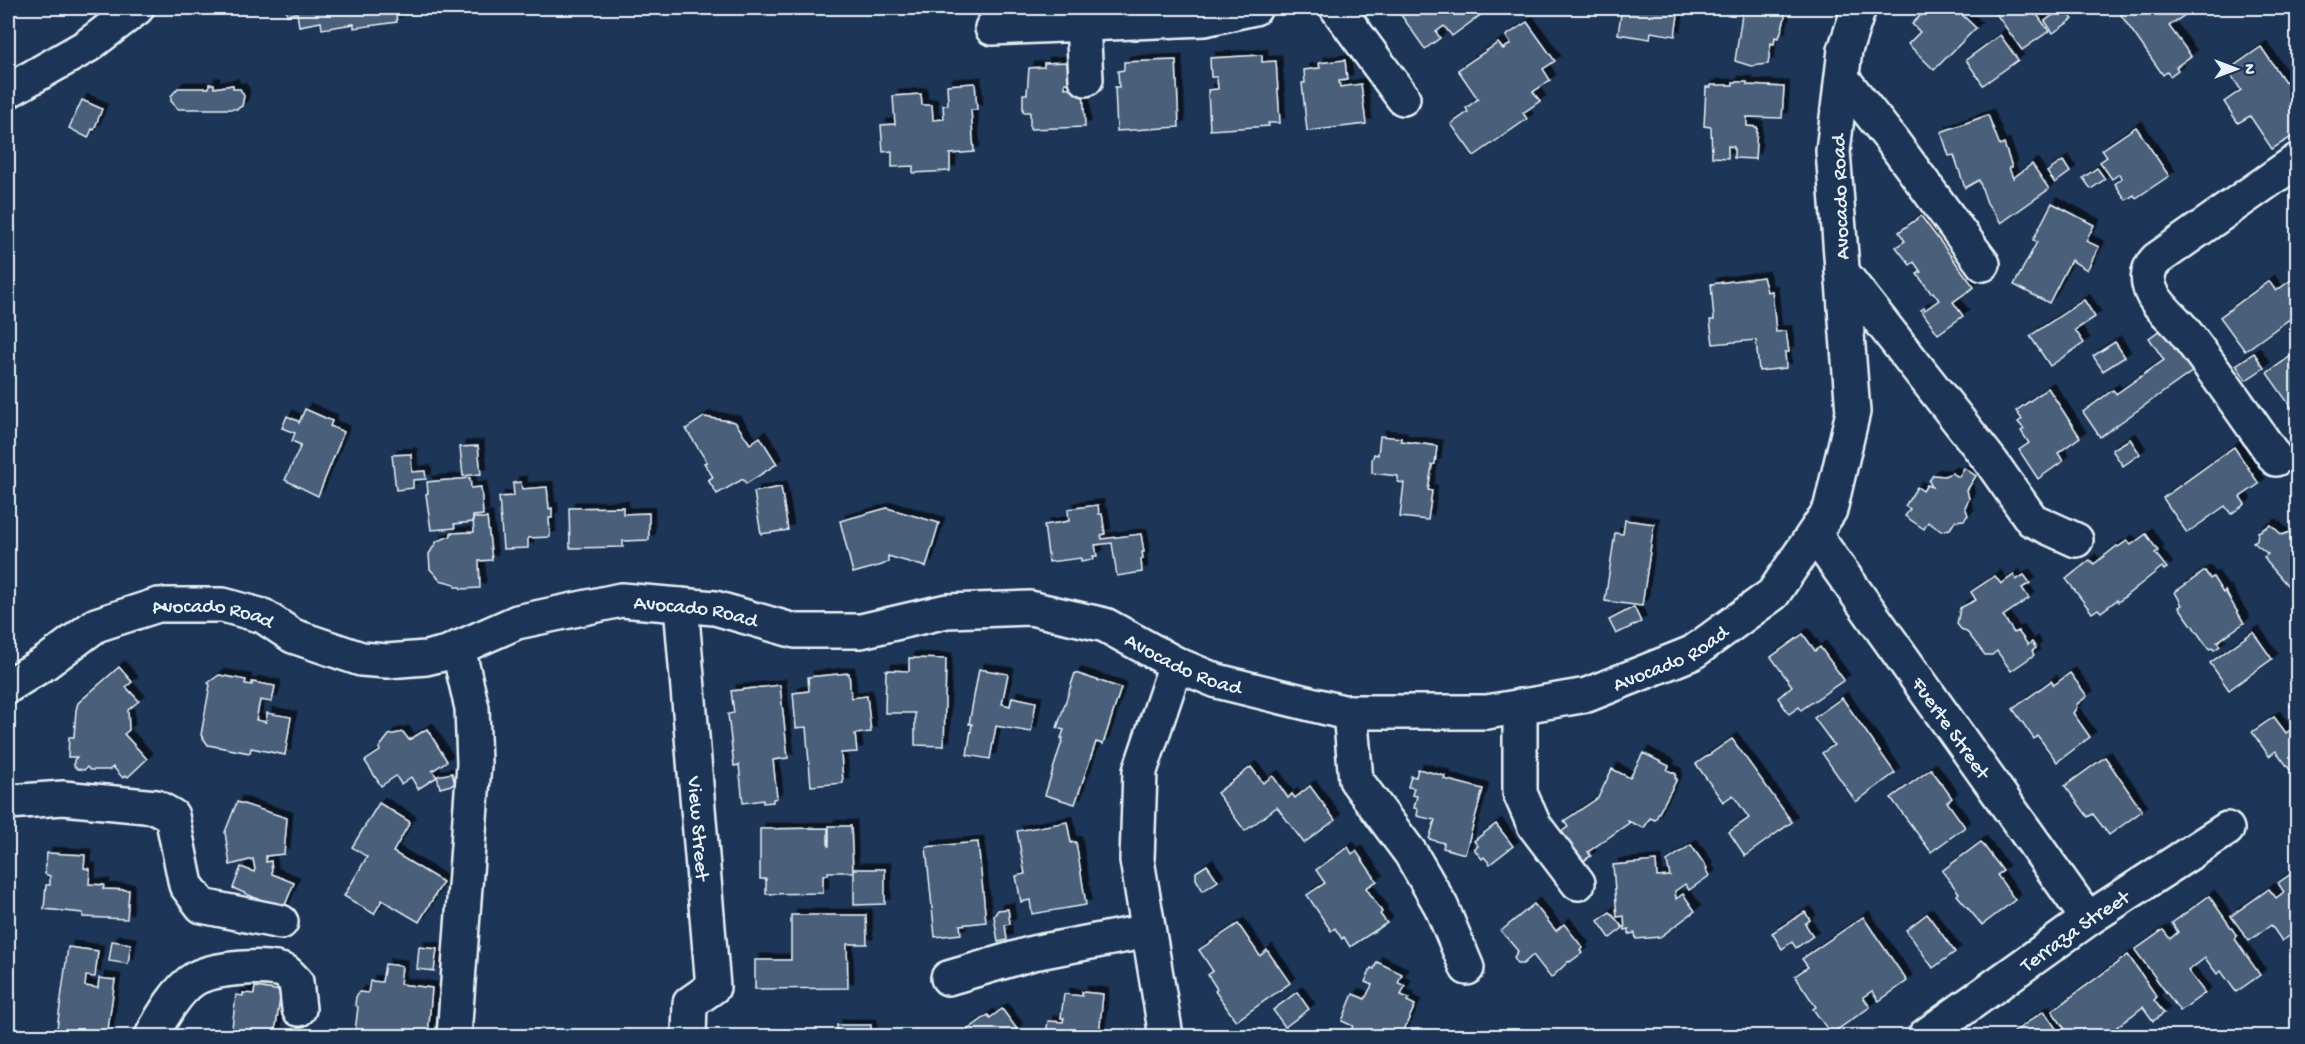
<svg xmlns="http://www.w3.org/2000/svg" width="2305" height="1044" viewBox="0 0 2305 1044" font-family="'Gochi Hand',sans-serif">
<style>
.building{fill:#495e7a;stroke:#e8f1f8;stroke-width:1.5;filter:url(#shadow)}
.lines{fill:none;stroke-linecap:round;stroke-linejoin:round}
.minor-casing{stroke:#e8f1f8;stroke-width:38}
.major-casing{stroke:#e8f1f8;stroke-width:38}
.minor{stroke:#1d3557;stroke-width:33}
.major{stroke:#1d3557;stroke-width:33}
.labels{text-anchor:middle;stroke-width:4.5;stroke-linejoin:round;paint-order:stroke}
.street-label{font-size:21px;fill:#e8f1f8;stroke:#1d3557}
</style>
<defs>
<filter id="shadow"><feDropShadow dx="5.5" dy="-5.5" stdDeviation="0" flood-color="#0009"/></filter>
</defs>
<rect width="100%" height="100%" fill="#1d3557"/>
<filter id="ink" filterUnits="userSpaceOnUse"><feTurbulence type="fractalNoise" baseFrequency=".0167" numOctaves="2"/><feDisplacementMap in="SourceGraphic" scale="12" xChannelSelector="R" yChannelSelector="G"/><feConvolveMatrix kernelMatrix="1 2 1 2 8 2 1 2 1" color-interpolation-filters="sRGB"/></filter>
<g filter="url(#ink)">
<g class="building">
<path d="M286 8H395L397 22 354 28V24L322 29 321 22 299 26 297 13 287 15Z"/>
<path d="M446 8H491V10L462 15 461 8Z"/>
<path d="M524 8H566L525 13Z"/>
<path d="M1396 8H1484L1486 11 1452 36 1444 26 1436 32 1440 38 1425 49Z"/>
<path d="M1622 8H1679L1675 36 1651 32 1650 39 1618 34Z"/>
<path d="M1743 8H1784L1785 18 1779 38 1775 37 1774 44 1771 43 1768 64 1751 66 1735 61Z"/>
<path d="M1922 8H1955L1976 28 1934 70 1908 44 1920 32 1912 24 1922 14 1919 11Z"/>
<path d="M1992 8H2032L2049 31 2022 50Z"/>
<path d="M2063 8 2073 19 2053 33 2045 21Z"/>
<path d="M2116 8H2195L2169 26 2191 56 2176 67 2178 70 2170 76 2167 72 2163 75Z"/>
<path d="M1527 22 1555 61 1543 69 1550 80 1533 92 1540 101 1523 113 1527 119 1474 156 1451 124 1468 112 1466 108 1478 99 1458 70 1498 43 1503 49 1511 44 1506 36Z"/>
<path d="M2000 35 2018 60 1983 85 1966 60Z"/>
<path d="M2261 47 2285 82 2288 80 2298 94V133L2272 149 2250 116 2238 123 2224 102 2241 90 2228 70Z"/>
<path d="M1262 55V62L1276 61 1280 123H1268L1269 126 1210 130 1208 90 1218 89 1217 77H1211L1210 58Z"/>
<path d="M1176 60 1179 127 1117 131 1115 87H1119L1118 71 1124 70V62Z"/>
<path d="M1345 60 1347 80 1339 81 1340 87 1361 84 1366 124 1307 131 1302 83H1305L1304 70 1320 68 1319 63Z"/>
<path d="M1070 62V83H1065V88L1083 87 1085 127 1030 129V112H1023V94H1027L1029 68 1044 67V63Z"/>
<path d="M1733 82H1747V85L1784 87 1782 118 1747 117V126L1757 127 1755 159 1734 158V147L1728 146V158L1712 157 1711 127 1704 126 1706 87H1711V85H1733Z"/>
<path d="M975 83 977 110H971L974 152 950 154V171L913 173V166L892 167V151L883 152 881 125 895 124 893 96 921 94 922 105H932L933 120 944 119 943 105H948L947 85Z"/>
<path d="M209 84H214V88L233 85V89H240L244 96 242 106 237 109H178L171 101V96L178 88H209Z"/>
<path d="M82 100 102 109 94 130 92 129 88 138 69 128Z"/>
<path d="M1988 115 2000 146 2004 144 2012 167 2009 168 2013 178 2032 164 2049 189 2001 223 1987 203 1979 180 1965 188 1954 155 1949 156 1941 132Z"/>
<path d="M2136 127 2169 176 2136 198 2134 195 2126 200 2115 184 2122 178 2119 174 2112 179 2100 162 2107 157 2102 150Z"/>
<path d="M2063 161 2070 172 2055 183 2047 172Z"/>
<path d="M2097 168 2105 179 2091 189 2083 178Z"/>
<path d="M2052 203 2094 225 2086 241 2099 247 2087 270 2071 260 2049 303 2014 285 2037 242 2033 240Z"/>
<path d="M1921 216 1974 287 1953 302 1963 316 1938 334 1921 310 1924 308 1925 310 1939 300 1933 292 1931 293 1917 274 1921 272 1914 262 1910 265 1896 247 1905 241 1899 232Z"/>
<path d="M2298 275V313L2245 351 2220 317 2269 281 2276 291Z"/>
<path d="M1763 277 1767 292 1772 291 1776 332 1786 331 1789 352H1785L1786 368 1759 371 1756 340 1713 344 1710 320H1714L1711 284Z"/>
<path d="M2084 300 2095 317 2075 330 2084 343 2050 366 2030 336Z"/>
<path d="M2163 328 2193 371 2100 437 2083 412 2113 390 2116 394 2164 360 2149 338Z"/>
<path d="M2115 342 2125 357 2103 371 2093 356Z"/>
<path d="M2298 351V417L2267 373Z"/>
<path d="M2254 353 2264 368 2246 380 2236 365Z"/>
<path d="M2048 388 2080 437 2058 453 2063 461 2038 479 2019 450 2029 443 2021 431 2024 429 2018 422 2022 419 2016 411Z"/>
<path d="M305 409 332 421 330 426 344 432 318 496 285 480 301 445 292 441 295 433 282 428 287 416 298 421 299 423Z"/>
<path d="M704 417 735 422 750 444 760 437 777 464 746 484 743 479 717 494 708 480 713 477 704 463 707 462 686 429Z"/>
<path d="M1380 436 1401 438V441L1437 446 1435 464 1431 465 1432 466 1428 490 1432 491 1428 520 1400 517 1404 483 1398 482V476L1372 473V460L1374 454 1378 455Z"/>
<path d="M2130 439 2140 454 2123 466 2112 450Z"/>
<path d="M478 446 481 474 463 476 460 447Z"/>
<path d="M2234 447 2259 484 2240 497 2245 504 2231 514 2225 506 2187 533 2163 498Z"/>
<path d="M411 454 412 472 425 471 426 479 413 480V488L396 490 392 455Z"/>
<path d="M1964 468 1976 476 1967 490 1969 499 1965 507 1968 515 1964 520 1955 521 1950 529 1941 531 1928 522 1924 529 1905 516 1910 509 1905 506 1917 487 1923 491 1927 485 1932 487 1929 481 1933 475 1944 476 1952 473 1959 477Z"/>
<path d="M470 478 471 488 481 487 483 515 473 516V522L454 524 455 528 431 530 426 494 428 493 427 482Z"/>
<path d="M521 482 522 489 547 487 549 509 552 508V518H549L550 537 528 538V548L503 549 499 497 514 496 513 483Z"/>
<path d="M781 487 788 530 761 534 754 492Z"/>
<path d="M1098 505 1099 514H1102L1105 534 1101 535 1102 539 1141 534 1144 552H1142L1143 558 1141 559 1142 572 1117 576 1112 543 1095 545 1097 556H1093L1094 559 1081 561V558L1049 562 1044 525 1069 521 1068 509Z"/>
<path d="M623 507V514L649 513V540L623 541V547L570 548 569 508Z"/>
<path d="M887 508 939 523 926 567 888 556V562L882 565 853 573 840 521Z"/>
<path d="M473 518H487L492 560 479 561 480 588 461 589 460 587H455V584L440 580 430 569 429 554 437 541 451 536V533L474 532Z"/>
<path d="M1625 520 1654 524 1642 606 1605 601 1615 533 1623 534Z"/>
<path d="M2271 525 2282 535 2298 529 2297 583 2295 581 2288 586 2267 562 2264 557 2268 554 2253 542 2257 540 2258 532Z"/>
<path d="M2146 534 2158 551 2155 553 2167 568 2164 570 2162 567 2118 602 2117 600 2101 612 2098 609 2092 613 2066 579 2090 560 2094 564 2117 546 2118 547 2127 541 2131 545Z"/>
<path d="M2205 571 2210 579 2213 577 2223 593 2225 591 2244 623 2217 642 2220 646 2214 650 2212 648 2209 649 2179 607 2182 605 2175 592Z"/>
<path d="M2014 575 2016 580 2024 575 2030 583 2022 588 2029 598 2003 616 2014 633 2018 631 2028 645 2032 642 2036 648 2032 651 2034 655 2011 671 1997 651 1992 655H1985L1968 633 1961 629 1957 624 1960 608 1976 600 1971 592 1995 576 2001 584Z"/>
<path d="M1634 607 1641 622 1616 634 1609 620Z"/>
<path d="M2253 632 2272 659 2229 690 2210 663Z"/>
<path d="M1803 634 1815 651 1820 647 1844 680 1801 710 1799 707 1789 714 1778 698 1792 686 1771 657Z"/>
<path d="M909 658 946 659 944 746 915 745V713H885L886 670 909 671Z"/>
<path d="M119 667 132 682 126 687 139 701 128 710 129 730 124 734 147 759 128 777 126 775 123 778 113 767 109 770H90L87 767 84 770 77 769 74 766V760L77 757H68L69 737H74L76 710 78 703Z"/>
<path d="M979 669 1008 674 1002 704 1010 706 1012 697 1036 702 1031 732 996 726 990 759 967 755 972 724H969Z"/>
<path d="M849 673 851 698 867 696 871 732 855 734 857 752 841 753 843 783 811 786 806 727 796 728 793 693 809 691 808 677Z"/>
<path d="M1075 673 1121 688 1103 744 1096 742 1075 804 1045 795 1063 738H1061L1064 730 1057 728Z"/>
<path d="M2070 673 2087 696 2076 705 2077 707 2073 713 2090 737 2057 762 2038 736 2034 739 2013 709 2051 681 2054 685Z"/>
<path d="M219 675 246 680 245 684 252 685V682L275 686 272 702 260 700 256 720 266 722 267 713 291 717 285 755 251 748 250 753 208 745 201 735 210 685 208 683Z"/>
<path d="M780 685 788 758 773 760 777 798 773 799V802L763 803V800L743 803 739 765 734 766 728 714 734 713 731 691Z"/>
<path d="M1842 698 1895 773 1856 802 1822 753 1834 745 1814 718Z"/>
<path d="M2298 700V717L2290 706Z"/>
<path d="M2274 717 2286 733 2298 725V765L2290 770 2276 751 2269 756 2252 732Z"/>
<path d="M427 729 447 761 432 771 437 777 418 789 411 777 401 784 396 776 381 786 365 761 380 751 379 748 389 735 403 732 409 740Z"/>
<path d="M1732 739 1792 822 1745 856 1729 832 1749 818 1733 795 1723 802 1696 764Z"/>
<path d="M1643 753 1669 766 1667 770 1676 774 1675 778 1677 779 1655 820 1650 818 1644 828 1628 821 1629 823 1588 852 1591 856 1577 865 1556 835 1568 827 1564 821 1598 798 1612 769 1630 778Z"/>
<path d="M2105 757 2142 811 2109 835 2093 814 2088 817 2065 786Z"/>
<path d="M1251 767 1263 783 1273 776 1288 798 1292 794 1295 798 1310 786 1335 820 1304 843 1277 807 1245 831 1217 793Z"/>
<path d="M1418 769 1445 776 1444 779 1483 789 1465 854 1443 848 1444 843 1429 839 1435 820 1417 816 1418 809 1414 808 1417 796 1412 795 1414 788 1408 787 1411 776 1416 777Z"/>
<path d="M1931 769 1952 798 1947 802 1965 827 1931 852 1891 798Z"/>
<path d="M452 773 455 784 440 788 437 776Z"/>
<path d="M237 802 287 818 284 854 266 856V862L271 861 272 874 294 883 283 910 233 888 241 867 254 872 255 869 253 859 230 865 225 832Z"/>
<path d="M379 803 410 822 393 852 443 882 419 922 382 900 374 914 344 896 367 857 352 847Z"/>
<path d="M1067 822 1071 843 1076 842 1086 905 1032 914 1030 900 1021 902 1016 876 1025 874 1017 831Z"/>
<path d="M1496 824 1513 846 1490 864 1484 857 1482 859 1474 849 1478 846 1474 841Z"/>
<path d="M829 826H851L853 872H828V875H823V893L766 894V879H760V829L828 828V846H829Z"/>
<path d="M978 842 986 922 960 925 961 934 935 937 926 847Z"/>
<path d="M1981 842 2003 871 1997 875 2015 900 1982 925 1957 895 1959 893 1942 871Z"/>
<path d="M1691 845 1707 868 1706 870 1709 876 1689 890 1685 884 1675 891 1676 899 1683 894 1695 911 1660 937 1636 939 1635 933 1629 934V929L1625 930 1624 916 1617 917 1613 865 1656 861 1657 877 1670 876 1667 861Z"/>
<path d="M1348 847 1352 854 1356 851 1377 881 1366 888 1382 912 1380 914 1387 923 1350 947 1344 937 1342 939 1335 928 1331 931 1307 895 1325 883 1316 870Z"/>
<path d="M47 853 85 855 84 868 90 869 89 884 104 885 103 889 129 890 127 919 83 917V913L44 909 46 885H50V876L45 874Z"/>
<path d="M1207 865 1218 881 1203 891 1196 879V872Z"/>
<path d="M854 869H885V904L854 905Z"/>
<path d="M2298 869V930L2282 941 2271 925 2249 941 2231 916 2269 889 2276 898 2284 892 2278 883Z"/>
<path d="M2209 896 2237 936 2235 939 2260 975 2236 992 2221 971 2217 974 2205 958 2188 971 2205 993 2180 1011 2135 950 2163 930 2170 939 2178 932 2172 923Z"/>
<path d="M1534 904 1556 931 1564 924 1583 948 1580 950 1582 953 1570 962 1569 961 1551 978 1533 955 1523 964H1517L1514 957 1518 951 1501 931Z"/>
<path d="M1008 909 1010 924 1005 925 1007 940 998 942 994 916 998 910Z"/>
<path d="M1610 912 1623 928 1610 938 1598 921Z"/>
<path d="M1805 912 1810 920 1805 924 1813 936 1796 948 1792 942 1782 949 1772 933Z"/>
<path d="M1927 914 1955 952 1933 968 1906 930Z"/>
<path d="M791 915H866L867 944H847L848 988 755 989V960H791Z"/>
<path d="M1863 917 1907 981 1879 1001 1872 991 1863 997 1870 1007 1831 1034 1813 1009 1816 1007 1795 976 1808 967 1802 959Z"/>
<path d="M1238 924 1260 956 1267 950 1290 983 1236 1021 1215 991 1217 989 1208 975 1213 971 1199 950Z"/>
<path d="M112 941 131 944 128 964 109 961Z"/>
<path d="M68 947 98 951 95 977 86 976 85 986 98 988 99 978 115 980 107 1036H56Z"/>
<path d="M419 947 437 949 434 971 417 969Z"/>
<path d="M2128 955 2157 997 2154 1000 2164 1013 2153 1021 2143 1007 2105 1036H2075L2073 1033 2070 1036 2052 1011Z"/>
<path d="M1377 962 1402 974 1398 983 1405 986 1401 995 1409 998 1407 1001 1415 1005 1403 1032 1406 1036H1348L1353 1026 1342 1021 1353 994 1365 999 1372 985 1365 982 1371 968 1374 969Z"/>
<path d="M385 964 402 966 400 984 432 988 428 1036H395L384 1035 383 1032 382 1035 355 1032 358 1007 355 1005 356 997 359 992 368 993 370 981 382 982Z"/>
<path d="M255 987 281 991 275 1033 299 1036H231L236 995 243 996V993L254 994Z"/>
<path d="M1082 992 1103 994 1099 1036H1046L1048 1021 1063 1022 1064 1018H1061L1064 994 1082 996Z"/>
<path d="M1297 992 1309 1009 1285 1027 1273 1010Z"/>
<path d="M1002 1009 1017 1029 1008 1036H959L988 1015 990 1018Z"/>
<path d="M2044 1011 2061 1036H2018L2014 1032Z"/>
<rect x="837" y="1025" width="34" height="11"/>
</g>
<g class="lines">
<defs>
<g id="minor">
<path d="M1337 8 1403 98"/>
<path d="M1083 25 1086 79"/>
<path d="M992 28 1205 19 1255 8"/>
<path d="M1842 78 1890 138 1983 264"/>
<path d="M1842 272 1992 463 2032 520 2076 540"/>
<path d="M2276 459C2246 416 2216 372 2184 331 2173 317 2155 305 2150 288 2146 275 2149 267 2157 259L2298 160"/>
<path id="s1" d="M1815 535 2088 919"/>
<path id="s2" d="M681 605 713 987 690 1003 689 1036"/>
<path id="s3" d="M8 686 45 663 96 625 158 605H223L263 616 293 636 361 659 387 661 426 658 447 653 517 622 621 600 715 608 795 631H861L947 611 1030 608 1105 625 1176 664 1217 681 1343 712H1487L1587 695 1692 653 1773 594 1830 510 1853 412 1833 151 1845 50 1859 8"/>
<path d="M1520 706V793L1534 825 1578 883"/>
<path d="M1350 712 1356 780 1411 854 1441 906 1467 968"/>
<path d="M8 802 63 798 156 807 172 816 186 885 202 906 281 922"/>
<path d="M948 978 1033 953 1148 931"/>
<path d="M152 1036C160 1019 178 988 196 978 213 969 268 963 286 972 289 974 293 979 296 982L299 1009"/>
<path d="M454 1036 474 764 472 708 458 648"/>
<path d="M1166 1036 1137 860 1140 771 1176 664"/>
<path id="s4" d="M1925 1036 2088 919 2227 829"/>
</g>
<path id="major" d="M8 91 87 46 137 8"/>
</defs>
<use href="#minor" class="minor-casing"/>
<use href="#major" class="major-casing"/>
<use href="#minor" class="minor"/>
<use href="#major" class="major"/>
</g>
</g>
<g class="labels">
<g class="street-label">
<text transform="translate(1839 197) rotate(-92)" y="7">Avocado Road</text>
<text dy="7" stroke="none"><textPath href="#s3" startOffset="732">Avocado Road</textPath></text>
<text dy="7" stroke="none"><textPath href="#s3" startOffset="228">Avocado Road</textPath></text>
<text dy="7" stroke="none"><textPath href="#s3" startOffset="1740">Avocado Road</textPath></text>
<text dy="7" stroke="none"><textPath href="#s3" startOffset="1236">Avocado Road</textPath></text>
<text dy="7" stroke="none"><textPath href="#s1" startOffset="236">Fuerte Street</textPath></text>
<text dy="7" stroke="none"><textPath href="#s2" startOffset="224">View Street</textPath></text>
<text dy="7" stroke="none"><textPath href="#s4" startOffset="183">Terraza Street</textPath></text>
</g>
</g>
<rect width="2305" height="1044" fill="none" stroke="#1d3557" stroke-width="30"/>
<rect x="15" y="15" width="2275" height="1014" fill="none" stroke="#e8f1f8" stroke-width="2" filter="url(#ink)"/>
<g transform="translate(2236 69) rotate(90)" stroke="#1d3557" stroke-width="4.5" paint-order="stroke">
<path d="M0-4.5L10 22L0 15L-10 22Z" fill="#e8f1f8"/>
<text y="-9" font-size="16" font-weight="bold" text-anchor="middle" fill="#e8f1f8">N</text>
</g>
</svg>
